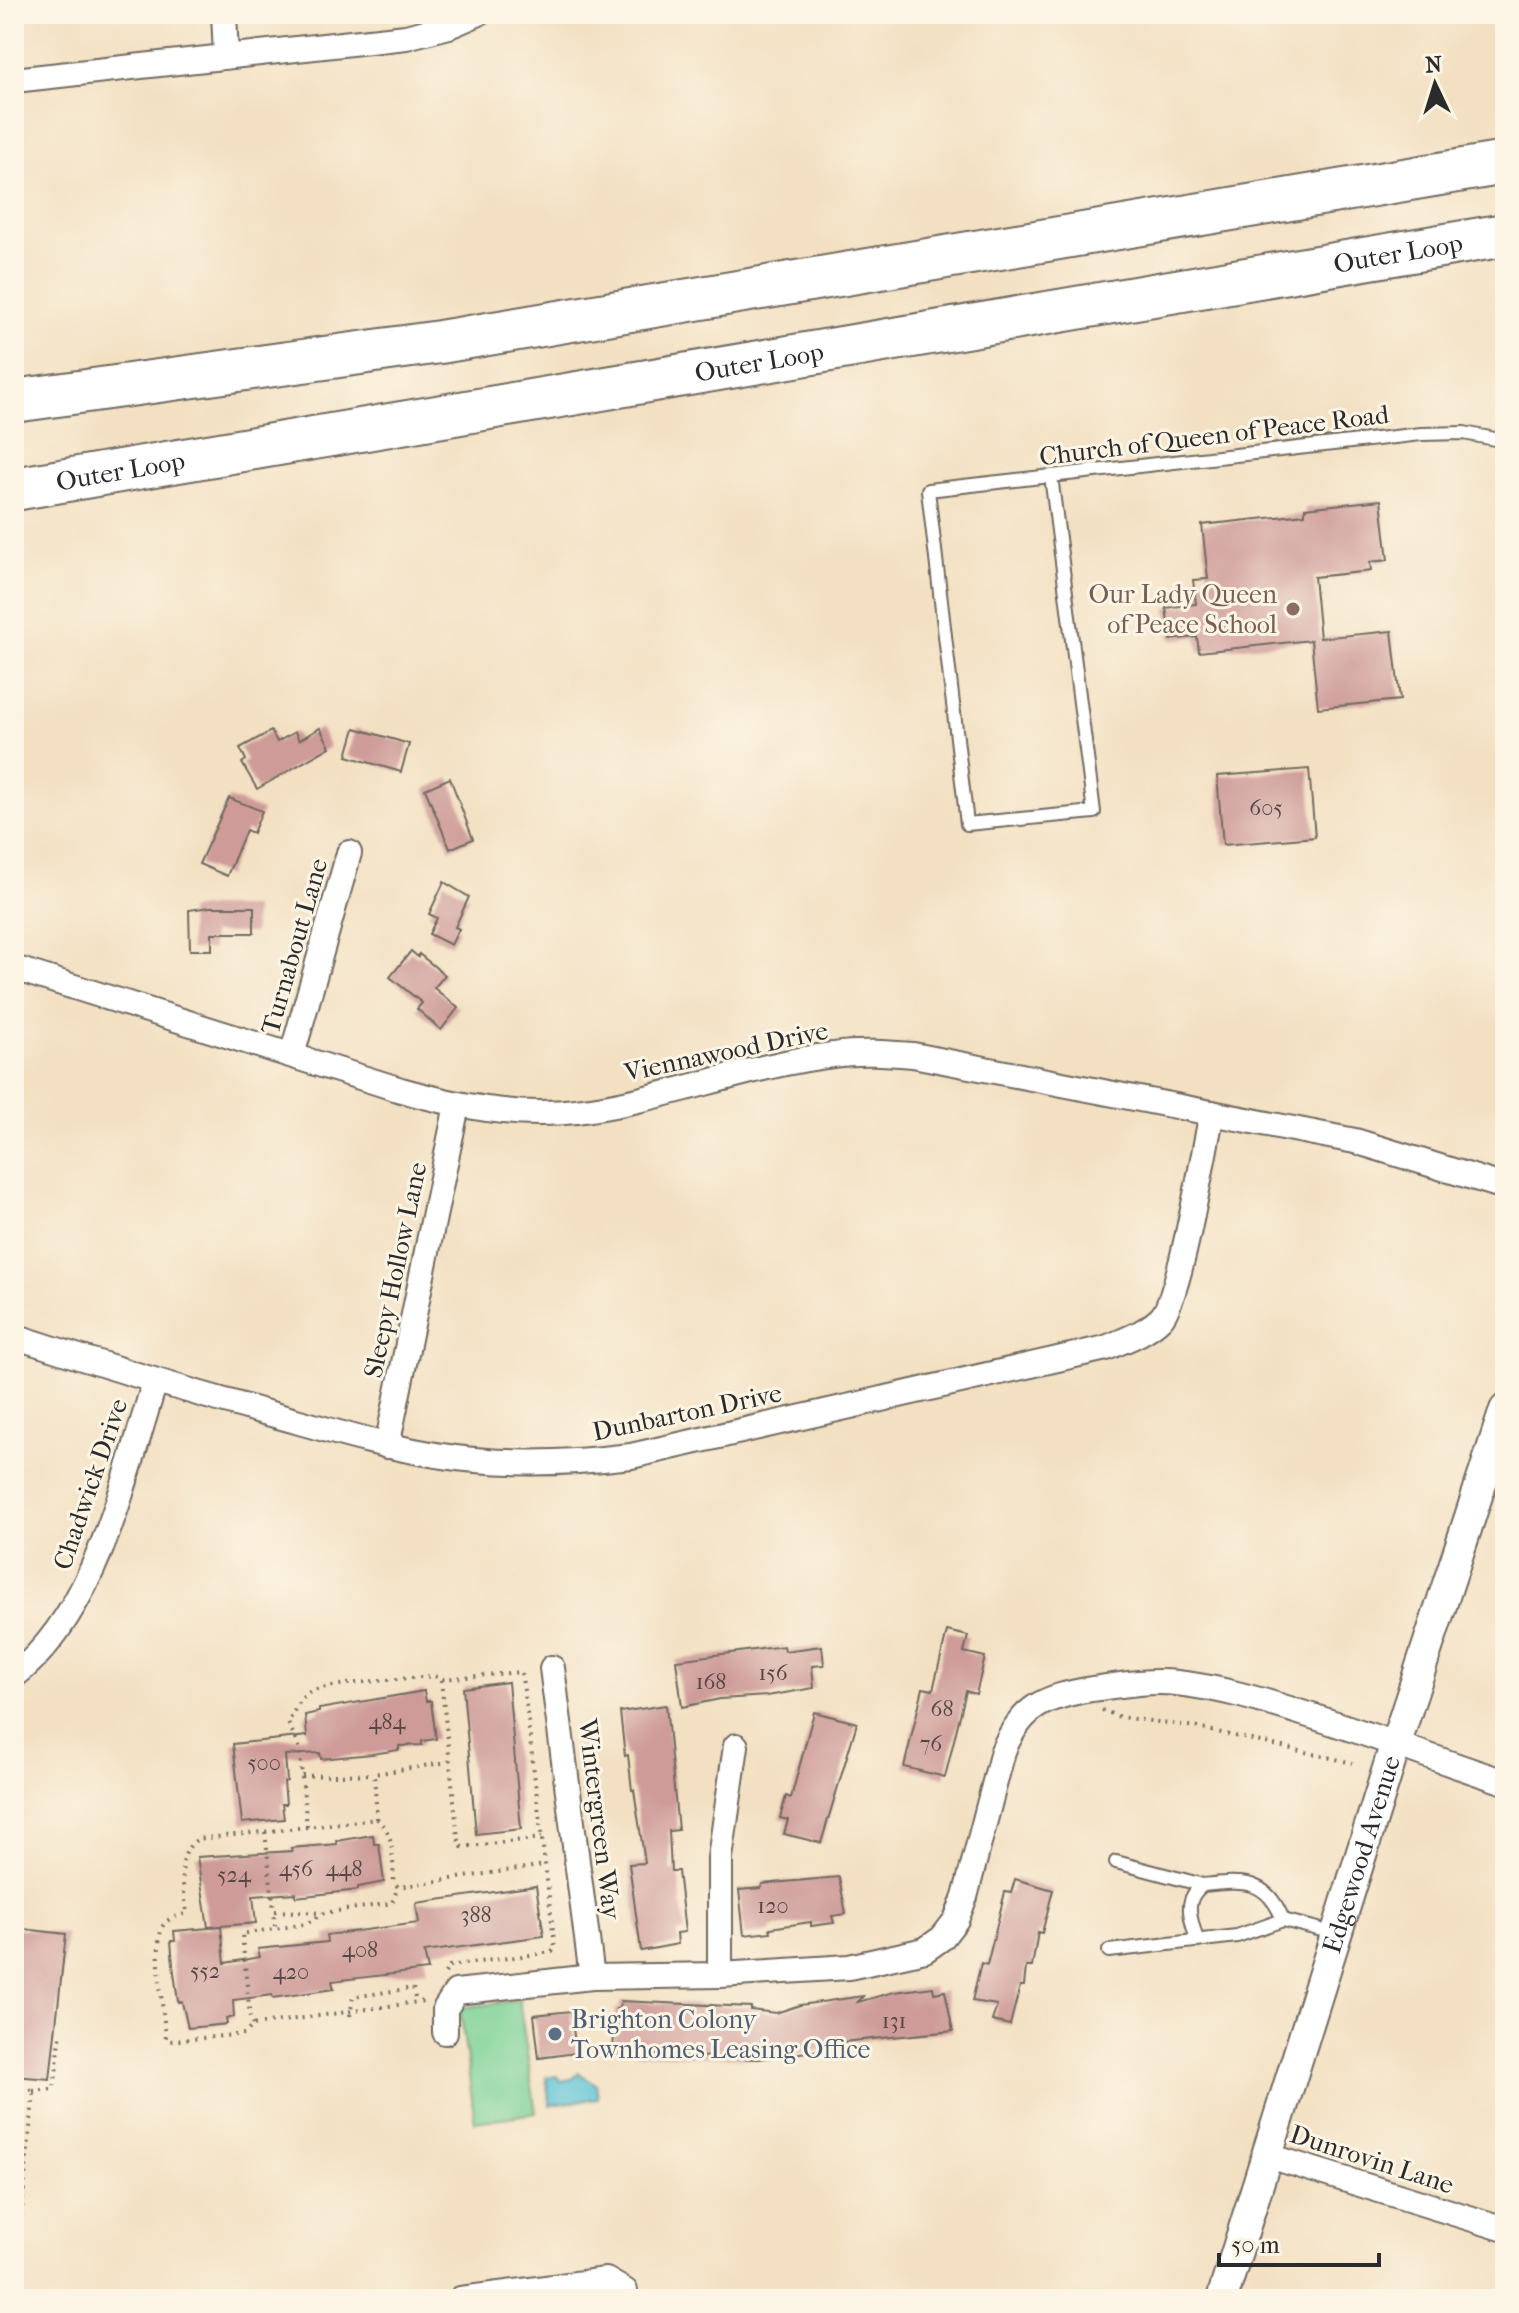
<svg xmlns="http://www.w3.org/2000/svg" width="1519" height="2313" viewBox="0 0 1519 2313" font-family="'IM FELL French Canon',serif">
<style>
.green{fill:#7cd195;stroke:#547e60;stroke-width:2}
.water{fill:#5ac2d7;stroke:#427681;stroke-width:2}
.building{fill:#ce9b99}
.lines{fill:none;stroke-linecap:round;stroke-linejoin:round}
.service-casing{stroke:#716a60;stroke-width:16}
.minor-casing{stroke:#716a60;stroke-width:28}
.tertiary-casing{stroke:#716a60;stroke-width:34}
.motorway-casing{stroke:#716a60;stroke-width:46}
.path{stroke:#716a60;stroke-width:4;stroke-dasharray:2 6;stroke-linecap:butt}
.service{stroke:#fff;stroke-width:12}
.minor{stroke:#fff;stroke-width:24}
.tertiary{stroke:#fff;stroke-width:30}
.motorway{stroke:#fff;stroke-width:42}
.education-dot{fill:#8d6e63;stroke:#fcf5e5;stroke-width:3}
.service-dot{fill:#5c6f8a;stroke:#fcf5e5;stroke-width:3}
.labels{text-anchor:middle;stroke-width:6;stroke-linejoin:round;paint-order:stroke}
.number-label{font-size:22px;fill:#544746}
.street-label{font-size:26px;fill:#2b2b2b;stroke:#fcf5e5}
.education-label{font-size:26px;fill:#785e54;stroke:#fcf5e5;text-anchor:end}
.service-label{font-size:26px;fill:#4e5e75;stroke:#fcf5e5;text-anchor:start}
</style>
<rect width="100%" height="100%" fill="#fcf5e5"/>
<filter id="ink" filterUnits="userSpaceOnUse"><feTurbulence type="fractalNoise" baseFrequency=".0125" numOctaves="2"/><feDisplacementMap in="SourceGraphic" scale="16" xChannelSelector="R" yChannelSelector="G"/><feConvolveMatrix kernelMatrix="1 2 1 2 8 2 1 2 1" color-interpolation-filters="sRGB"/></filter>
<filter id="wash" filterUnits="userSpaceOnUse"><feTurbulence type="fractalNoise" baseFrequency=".006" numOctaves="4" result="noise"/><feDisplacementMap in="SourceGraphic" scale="32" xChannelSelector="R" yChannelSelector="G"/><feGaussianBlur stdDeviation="1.8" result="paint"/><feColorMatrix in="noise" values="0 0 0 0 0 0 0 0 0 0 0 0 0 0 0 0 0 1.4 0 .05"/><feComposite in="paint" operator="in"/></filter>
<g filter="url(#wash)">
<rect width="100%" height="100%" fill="#f3e0c2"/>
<path class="green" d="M519 2000 536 2113 475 2122 460 2008Z"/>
<path class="water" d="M579 2073 596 2084 598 2098 550 2105 546 2077 558 2076 561 2081 572 2079Z"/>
<g id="blocks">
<g class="building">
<path d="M1381 500 1388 560 1370 562 1371 571 1314 577 1320 638 1392 631 1400 700 1318 708 1311 640 1199 652 1197 637 1171 640 1166 608 1196 604 1193 580 1208 579 1202 525 1305 514V508Z"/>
<path d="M320 728 330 747 257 789 242 763 246 760 240 748 271 731 277 742 295 732 299 740Z"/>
<path d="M355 728 409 744 401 772 347 756Z"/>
<path d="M1309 769 1315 837 1223 845 1217 776Z"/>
<path d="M450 778 473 839 450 849 425 789Z"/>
<path d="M229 798 262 811 253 833 246 830 227 876 199 864Z"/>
<path d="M444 882 469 897 455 927 459 929 451 945 429 934 437 918 429 914Z"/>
<path d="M210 907H254V933H212V950H190L189 910Z"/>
<path d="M411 951 418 957 419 954 445 975 434 988 458 1008 441 1030 417 1009 422 1003 390 977Z"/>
<path d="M947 1631 968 1636 964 1652 985 1657 976 1694 966 1691 945 1777 904 1767 923 1688 933 1690Z"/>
<path d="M784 1646 785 1651 822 1646 824 1665 812 1666 814 1688 767 1696 720 1699 682 1707 676 1660Z"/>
<path d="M508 1682 521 1829 476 1834 463 1688Z"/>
<path d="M424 1691 426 1701H431L436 1739 422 1741V1745L399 1746V1750L372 1754 321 1759 320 1753 285 1755 287 1781 284 1782 286 1804H282L284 1819 242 1823 233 1744 307 1736 305 1715 319 1712V1709Z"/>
<path d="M666 1705 678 1830 669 1831 671 1871H678L685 1932 677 1933 678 1944 641 1951 629 1864 645 1863 634 1790H632L628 1755 625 1756 620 1712Z"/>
<path d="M814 1712 857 1723 821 1843 784 1834 788 1820 780 1818 786 1796 791 1798Z"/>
<path d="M373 1835 374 1844H379L384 1882 358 1887V1890L296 1897V1893L253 1896 256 1923 208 1927 197 1857 292 1851 291 1848 337 1844 336 1841Z"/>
<path d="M839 1877 846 1914 832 1916 834 1923 811 1926V1922L770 1928 771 1932 744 1935 739 1890 761 1888 762 1884Z"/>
<path d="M1015 1879 1053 1890 1042 1933 1038 1932 1032 1967H1026L1024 1986H1020L1010 2025 992 2021 997 2005 972 2001 981 1963 987 1965 1005 1892 1011 1893Z"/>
<path d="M536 1886 544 1936 424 1952 428 1970 332 1981 334 1989 273 1998 272 1995 233 2000 234 2017 226 2019 227 2024 188 2028 182 2002H178L173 1965 171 1941H175L174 1931 221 1927 225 1963 260 1957 258 1949 327 1942 326 1935 419 1923 416 1903Z"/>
<path d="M14 1928 66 1934 50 2079 14 2076 16 1985 14 1984Z"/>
<path d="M933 1987 934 1993 945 1991 953 2031 842 2042V2047L759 2059 640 2054 613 2048 616 2009H619L621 2001 751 2007V2010L776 2013 800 2005 863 1996 858 2002 894 1992Z"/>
<path d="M571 2011 576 2053 539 2058 534 2015Z"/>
</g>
</g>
</g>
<g filter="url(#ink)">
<use href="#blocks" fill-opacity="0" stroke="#716a60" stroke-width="2"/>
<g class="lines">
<defs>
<g id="service">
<path d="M1051 476 1094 812 967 824 928 490 1421 434 1464 433 1505 441"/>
<path d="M1116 1862 1203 1885"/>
<path d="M1197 1940C1191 1919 1182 1900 1203 1885 1243 1881 1267 1878 1283 1920"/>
<path d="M1109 1951 1237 1936 1283 1920 1337 1934"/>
</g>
<g id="minor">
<path d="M224 14 226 56"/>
<path d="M14 80 406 37 449 26 477 14"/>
<path d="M14 968 401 1090C459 1106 516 1118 576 1111 662 1101 748 1065 833 1055 860 1051 887 1053 913 1055L1355 1141 1505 1187"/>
<path d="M292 1055 349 853"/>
<path d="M14 1336C99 1364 184 1390 271 1414 325 1429 380 1446 436 1455 501 1466 565 1464 631 1456L1106 1348C1124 1340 1146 1333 1161 1318 1180 1299 1204 1149 1212 1113"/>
<path d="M387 1446 457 1105"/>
<path d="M552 1668 592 1977"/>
<path d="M14 1676C97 1612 124 1478 155 1382"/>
<path d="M720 1975V1858L736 1746"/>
<path d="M445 2032V2009L456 1992 592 1977 720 1975 849 1967 925 1950 942 1938 956 1920 965 1897 1003 1751C1022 1705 1046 1697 1092 1689 1120 1685 1149 1680 1177 1683 1221 1688 1261 1700 1302 1713 1371 1734 1437 1760 1505 1782"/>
<path d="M1269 2156 1505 2229"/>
<path d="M461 2299 606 2280 625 2291V2299"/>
</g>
<g id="tertiary">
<path id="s1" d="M1222 2299 1396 1743 1505 1410"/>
</g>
<g id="motorway">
<path d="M14 401 440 342 1505 163"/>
<path id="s2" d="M14 489 1505 235"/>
</g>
</defs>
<use href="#service" class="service-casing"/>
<use href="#minor" class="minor-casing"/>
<use href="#tertiary" class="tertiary-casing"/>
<use href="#motorway" class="motorway-casing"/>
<g class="path">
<path d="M441 1680 458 1838 462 1847 542 1838"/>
<path d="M1102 1710 1120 1717 1195 1727 1353 1763"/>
<path d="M302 1776 374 1774"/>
<path d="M377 1819 374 1774 448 1762"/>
<path d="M307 1827 198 1839C174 1854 184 1889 187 1913 179 1916 170 1917 164 1924 152 1940 164 2017 166 2039L170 2041 245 2034 253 2025 425 2001"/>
<path d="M265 1832 274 1911"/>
<path d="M14 1921 21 1922"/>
<path d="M275 1926 274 1911 322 1913"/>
<path d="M445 1973 449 1966 552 1952 555 1948 525 1697 521 1672 443 1679 434 1676C413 1678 321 1684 309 1692 298 1700 294 1712 288 1723L299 1746 307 1827 377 1819C396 1833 392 1861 394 1882L398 1887 545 1865"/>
<path d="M350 2016 353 1997 413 1988 416 2003"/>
<path d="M253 2025 250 2017 242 1934 306 1924 324 1913 392 1903 398 1887"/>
<path d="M14 2088 34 2090 17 2257"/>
<path d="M33 2091 54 2089 61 2032"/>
</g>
<use href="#service" class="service"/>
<use href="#minor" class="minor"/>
<use href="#tertiary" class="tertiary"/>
<use href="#motorway" class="motorway"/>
</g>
</g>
<circle class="education-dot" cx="1293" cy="609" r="8"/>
<circle class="service-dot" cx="555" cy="2034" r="8"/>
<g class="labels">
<g class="number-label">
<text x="1266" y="815">605</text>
<text x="773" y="1680">156</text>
<text x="711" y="1689">168</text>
<text x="942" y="1716">68</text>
<text x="387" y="1729">484</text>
<text x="931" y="1751">76</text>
<text x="264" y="1770">500</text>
<text x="296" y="1876">456</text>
<text x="344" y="1876">448</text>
<text x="234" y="1882">524</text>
<text x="773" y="1913">120</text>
<text x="476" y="1922">388</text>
<text x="360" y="1957">408</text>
<text x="205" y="1978">552</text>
<text x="291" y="1979">420</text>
<text x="894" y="2028">131</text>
</g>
<g class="street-label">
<text dy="9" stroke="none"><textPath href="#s2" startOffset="1404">Outer Loop</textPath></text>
<text dy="9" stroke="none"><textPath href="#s2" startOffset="756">Outer Loop</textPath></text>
<text transform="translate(1214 435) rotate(-7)" y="9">Church of Queen of Peace Road</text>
<text dy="9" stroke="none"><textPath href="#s2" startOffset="108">Outer Loop</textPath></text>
<text transform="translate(294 946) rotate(-74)" y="9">Turnabout Lane</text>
<text transform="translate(726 1051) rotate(-12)" y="9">Viennawood Drive</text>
<text transform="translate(395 1270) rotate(-78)" y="9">Sleepy Hollow Lane</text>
<text transform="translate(687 1412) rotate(-12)" y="9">Dunbarton Drive</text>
<text transform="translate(90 1484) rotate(-71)" y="9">Chadwick Drive</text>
<text transform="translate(600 1819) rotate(83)" y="9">Wintergreen Way</text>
<text dy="9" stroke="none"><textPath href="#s1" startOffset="466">Edgewood Avenue</textPath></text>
<text transform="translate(1372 2159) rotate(18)" y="9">Dunrovin Lane</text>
</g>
<g class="education-label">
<text x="1277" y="603">Our Lady Queen<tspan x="1277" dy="30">of Peace School</tspan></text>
</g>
<g class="service-label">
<text x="571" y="2028">Brighton Colony<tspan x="571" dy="30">Townhomes Leasing Office</tspan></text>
</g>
</g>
<rect width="1519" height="2313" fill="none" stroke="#fcf5e5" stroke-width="48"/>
<g transform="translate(1435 84) rotate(356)" stroke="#fcf5e5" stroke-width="6" paint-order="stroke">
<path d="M0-6L14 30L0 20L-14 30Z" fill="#2b2b2b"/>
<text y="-12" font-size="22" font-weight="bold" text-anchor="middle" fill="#2b2b2b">N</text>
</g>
<path d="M1219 2253v12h160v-12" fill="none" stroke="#2b2b2b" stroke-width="4"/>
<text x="1231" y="2253" font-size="24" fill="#2b2b2b" stroke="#fcf5e5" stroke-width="6" paint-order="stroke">50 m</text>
</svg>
